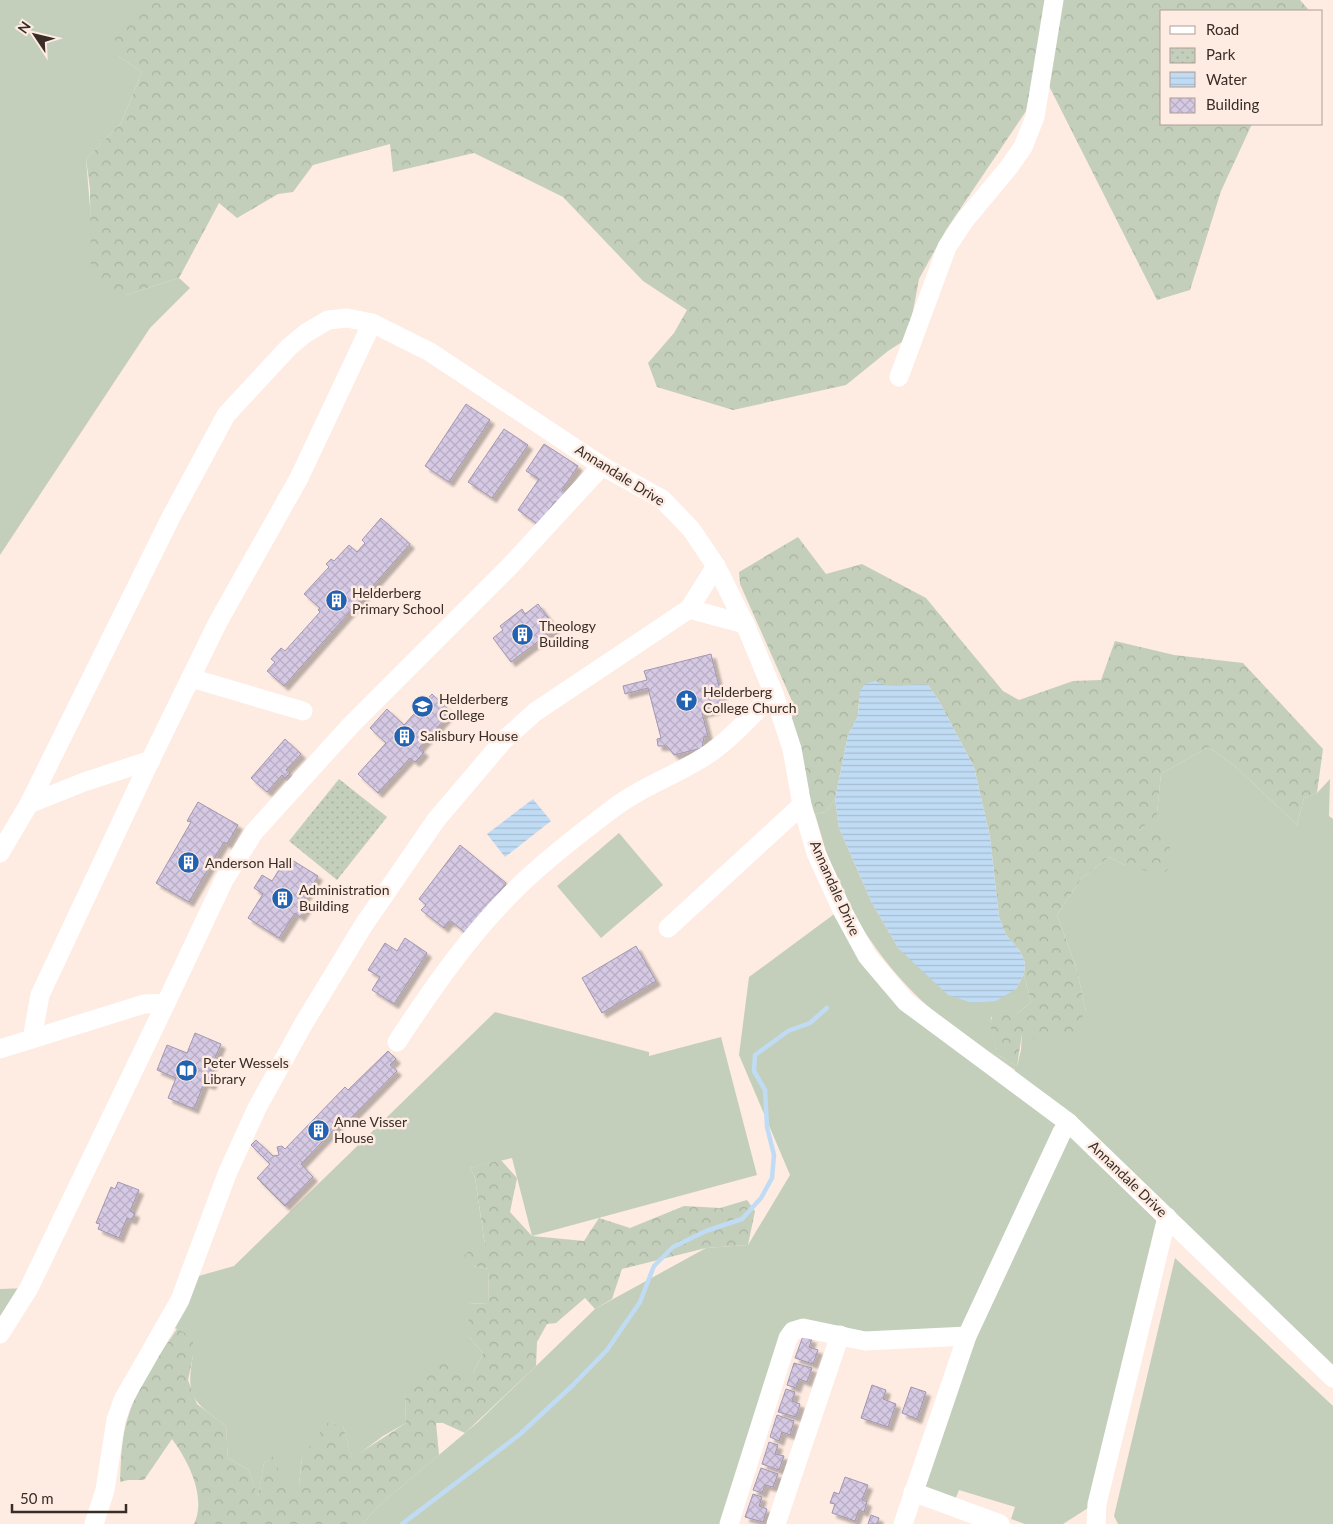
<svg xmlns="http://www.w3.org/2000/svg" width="1333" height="1524" viewBox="0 0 1333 1524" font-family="Lato,sans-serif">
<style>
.grass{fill:#c3cfba}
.forest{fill:url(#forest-crowns)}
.park{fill:url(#park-dots)}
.water{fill:url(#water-rules)}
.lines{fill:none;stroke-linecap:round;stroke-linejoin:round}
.stream{stroke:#c0dcf4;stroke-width:4.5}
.building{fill:url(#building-cross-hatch);stroke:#a297b1;filter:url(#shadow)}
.minor{stroke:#fff;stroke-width:19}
.labels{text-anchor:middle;stroke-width:5;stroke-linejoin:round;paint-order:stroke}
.street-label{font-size:14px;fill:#382d27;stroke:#feebe2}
.poi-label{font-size:14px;fill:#382d27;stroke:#feebe2;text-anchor:start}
</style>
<defs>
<pattern id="forest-crowns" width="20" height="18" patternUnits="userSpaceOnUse" patternTransform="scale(1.25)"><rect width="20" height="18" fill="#c3cfba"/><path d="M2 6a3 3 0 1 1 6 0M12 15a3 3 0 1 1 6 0" fill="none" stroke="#a8b2a0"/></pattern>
<pattern id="park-dots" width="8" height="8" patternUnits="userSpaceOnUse" patternTransform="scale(1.25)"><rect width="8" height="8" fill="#c3cfba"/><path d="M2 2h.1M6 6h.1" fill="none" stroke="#a8b2a0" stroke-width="1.8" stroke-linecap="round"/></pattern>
<pattern id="water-rules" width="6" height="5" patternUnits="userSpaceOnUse" patternTransform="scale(1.25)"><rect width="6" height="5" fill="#c0dcf4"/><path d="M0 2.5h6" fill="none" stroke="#a6bdd1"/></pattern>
<pattern id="building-cross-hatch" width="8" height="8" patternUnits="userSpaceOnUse" patternTransform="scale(1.25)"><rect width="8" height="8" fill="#d5c9e4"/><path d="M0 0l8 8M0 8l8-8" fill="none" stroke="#b8adc4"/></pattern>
<filter id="shadow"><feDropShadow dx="4.5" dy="4.5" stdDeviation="1" flood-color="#0004"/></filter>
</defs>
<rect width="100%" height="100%" fill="#feebe2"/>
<g class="grass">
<path d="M0 0H143L117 55 142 72 121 123 86 159 91 219 126 295 179 278 190 288 150 328 0 555Z"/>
<path d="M1208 747 1235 766 1297 825 1304 798 1317 793 1330 779 1329 816 1333 819V1374L1012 1075 1015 1070C989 1051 961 1034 937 1014 893 978 855 925 834 873 826 854 821 834 815 814L826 812 835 799 839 828 872 903 899 949 1016 989 1024 974 1031 1002 1017 1014 991 1017C990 1032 995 1040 998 1055L1017 1066 1021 1050 1022 1033 1086 1011 1076 967 1057 915 1082 878 1109 857 1125 865 1139 831 1157 813 1161 774Z"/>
<path d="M619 833 663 885 601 938 557 886Z"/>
<path d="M837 912 861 958 1060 1125 968 1327 866 1337 800 1325 721 1524H363L376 1508 478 1422 595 1309 706 1248 748 1245 790 1175 739 1055 749 977Z"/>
<path d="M495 1012 649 1052V1056L721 1037 757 1175 532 1236 512 1158 470 1168 475 1178 485 1246 473 1266 489 1269 488 1304 469 1303V1337L483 1353 473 1373 405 1393 406 1423 383 1436 352 1459 343 1426 302 1457 299 1485 278 1486V1453L264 1463 258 1498 249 1470 228 1458 226 1426C194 1402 185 1398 193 1356L177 1329 167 1325 188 1279 234 1266Z"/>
<path d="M1067 1133 1158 1222 1088 1508 1063 1524H1025L1011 1519 1015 1507 959 1490 955 1500 926 1488 923 1474 971 1339Z"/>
<path d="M1175 1258 1333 1406V1524H1118L1114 1516Z"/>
<path d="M29 1288 0 1334V1289Z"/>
</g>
<g class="forest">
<path d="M143 0H1300L1308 9 1306 11H1162V124H1252L1221 191 1190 290 1157 300 1045 78 1034 73 1026 111 946 230 919 279 908 338 888 351 846 385 733 410 657 387 648 363 674 333 687 310 643 281 563 197 474 153 393 172 390 144 313 165 293 192 278 194 237 218 219 203 179 278 126 295 91 279 90 189 86 159 121 123 142 72 117 55 114 31Z"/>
<path d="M798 537 826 574 862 564 926 598 1003 691 1019 700 1073 681 1101 680 1115 641 1174 655 1243 663 1323 749 1317 793 1304 798 1297 825 1235 766 1208 747 1161 774 1157 814 1139 831 1168 837 1173 866 1161 875 1125 865 1109 857 1082 878 1057 915 1076 967 1086 1011 1073 1032 1041 1042 1022 1034 1017 1066 998 1055C995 1039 986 1027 994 1012L1011 1009 1017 1014 1031 1002 1024 974 1025 963 1020 951 1006 935 999 917 990 837 974 767 939 701 928 685 886 687 875 681 859 700 858 716 848 735 835 799 826 812 815 814 804 799 792 749V701L740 584 739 572Z"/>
<path d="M501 1160 517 1178 510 1212 532 1236 584 1241 599 1218 630 1228 684 1206 720 1208 747 1200 755 1211 748 1245 706 1248 622 1269 612 1299 595 1309 585 1298 556 1323 547 1324 537 1342 536 1366 465 1433 443 1423H436L439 1455 376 1508 363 1524H194C207 1498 188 1460 172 1439L144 1480H128L120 1482C121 1464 121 1442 126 1424 135 1390 157 1358 177 1329L193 1337V1356L188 1380 197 1404 226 1426 228 1458 249 1470 258 1497 264 1463 278 1452V1485H299L302 1457 327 1423 343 1426 352 1458 406 1423 405 1393 442 1358 473 1373 483 1353 469 1337 468 1303 488 1304 489 1269 473 1266 462 1258 474 1246 485 1245 475 1178 470 1168Z"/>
</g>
<path class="park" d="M339 779 387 817 337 880 289 841Z"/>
<g class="water">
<path d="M875 681C891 690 910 683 928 685L939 701 974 767 990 837 999 917 1006 935 1020 951 1025 963 1024 974 1016 989 996 1001 973 1003 948 995 899 949 872 903 839 828 835 799 848 735 858 716 860 691 865 684Z"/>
<path d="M533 799 551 821 505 857 487 834Z"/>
</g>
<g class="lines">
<path class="stream" d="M402 1524 519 1435 573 1385 607 1350 640 1302 654 1266 673 1247 706 1231 742 1219 761 1198 772 1178 774 1155 767 1127 765 1090 754 1071 755 1055 788 1031 810 1023 827 1008"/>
</g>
<g class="building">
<path d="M466 404 490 420 449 482 425 466Z"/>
<path d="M504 429 528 445 492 498 468 482Z"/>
<path d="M544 444 578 466 562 490 567 494 560 504 555 501 539 525 518 510 539 479 526 471Z"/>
<path d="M381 518 410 544 284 686 267 671 275 662 271 659 281 648 285 651 320 612 318 610 320 608 304 594 329 567 326 564 331 559 334 561 349 545 357 552 365 543 362 540Z"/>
<path d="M538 604 556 628 511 662 493 638 503 630 500 626 522 609 525 614Z"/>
<path d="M711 654 724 707 702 713 708 736 704 737 702 748 674 755 667 746H658L657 739 661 738 648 688 625 694 623 686 647 680 644 671Z"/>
<path d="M432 694 451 712 419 748 424 752 420 757 415 762 410 758 378 793 358 774 386 743 370 728 387 709 404 725Z"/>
<path d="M285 739 301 754 286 770 290 773 285 778 282 775 267 792 251 778Z"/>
<path d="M198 802 238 825 227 844 224 842 189 902 156 883 191 822 187 821Z"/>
<path d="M460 845 506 883 467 934 452 922H448L444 928 421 910 426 905 419 899Z"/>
<path d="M287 857 318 876 302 902 308 905 300 917 295 913 279 938 248 918 263 894 254 888 262 875 272 881Z"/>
<path d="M405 938 427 953 394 1004 372 990 380 977 368 970 385 943 397 951Z"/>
<path d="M636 946 656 981 602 1013 582 978Z"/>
<path d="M195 1033 221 1044 210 1070 216 1073 211 1085 204 1083 194 1109 168 1098 176 1078 157 1070 167 1045 187 1053Z"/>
<path d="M388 1051 396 1059 390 1065 397 1071 348 1121 345 1118 301 1164 313 1177 285 1206 257 1178 270 1164 251 1145 256 1140 273 1156 279 1155 277 1147 282 1146 285 1149 345 1087 348 1090Z"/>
<path d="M118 1182 139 1190 130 1211 135 1213 132 1220 127 1218 119 1238 98 1229 100 1224 96 1223 111 1187 115 1189Z"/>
<path d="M803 1336 812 1339 809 1347 818 1350 813 1364 795 1358Z"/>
<path d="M794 1363 812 1368 807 1382 799 1379 796 1388 787 1385Z"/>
<path d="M872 1385 886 1390 883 1399 896 1404 888 1427 861 1418Z"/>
<path d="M911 1387 926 1392 917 1419 902 1413Z"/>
<path d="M786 1389 795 1392 792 1401 800 1404 796 1417 778 1412Z"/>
<path d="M777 1415 794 1421 790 1435 782 1432 779 1441 770 1437Z"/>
<path d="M769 1442 778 1445 775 1454 784 1456 779 1470 762 1464Z"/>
<path d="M761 1468 778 1474 773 1487 765 1485 762 1493 753 1490Z"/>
<path d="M845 1477 868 1485 862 1500 867 1502 864 1512 859 1510 855 1521 832 1513 835 1504 830 1503 834 1492 839 1494Z"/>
<path d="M753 1494 762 1497 759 1506 767 1509 763 1522 745 1517Z"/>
<path d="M871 1515 879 1518 877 1524H868Z"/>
</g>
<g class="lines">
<g class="minor">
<path d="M899 377 947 247 965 220 1009 167 1023 147 1035 117 1054 0"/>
<path d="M689 609 745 624"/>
<path d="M191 678 303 711"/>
<path d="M29 804 84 782 151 760"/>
<path d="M0 853 29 804 171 517 226 415 289 347 306 333 328 320 347 318 372 323 430 352 602 466 662 499 691 529 716 566 745 624 774 694 792 749 802 805 816 853 842 910 867 956 906 1002 1069 1123 1333 1378"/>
<path d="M668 928 802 805"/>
<path d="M32 1039 40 995 149 763 218 622 299 478 372 323"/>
<path d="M397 1042C433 987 473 930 521 884 549 857 583 831 615 807 644 785 680 774 710 753 734 737 753 713 774 694"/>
<path d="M0 1049 144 1004 166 1003 224 880 254 832 351 725 510 566 602 466"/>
<path d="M0 1334 29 1288 166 1003"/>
<path d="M913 1492 1000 1524"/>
<path d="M94 1524 105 1490 116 1420 123 1400 180 1300 227 1174 257 1108 304 1023 363 926 436 820 503 741 535 712 689 609 716 566"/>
<path d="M729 1524 788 1338 793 1331 803 1328 865 1341 967 1336"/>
<path d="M776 1524 840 1335"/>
<path d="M903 1524 967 1336 1062 1132 1069 1123"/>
<path d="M1096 1524 1097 1504 1167 1217"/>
</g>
</g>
<defs>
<symbol id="building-disc" viewBox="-11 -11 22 22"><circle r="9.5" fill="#2262b3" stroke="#feebe2"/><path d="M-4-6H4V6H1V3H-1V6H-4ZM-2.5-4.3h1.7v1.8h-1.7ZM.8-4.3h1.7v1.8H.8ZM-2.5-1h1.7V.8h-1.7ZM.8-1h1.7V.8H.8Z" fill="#fff"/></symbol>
<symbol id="church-disc" viewBox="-11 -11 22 22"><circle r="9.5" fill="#2262b3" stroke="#feebe2"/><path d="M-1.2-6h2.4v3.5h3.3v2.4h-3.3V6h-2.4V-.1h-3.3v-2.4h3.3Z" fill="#fff"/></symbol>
<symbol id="university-disc" viewBox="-11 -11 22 22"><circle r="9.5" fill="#2262b3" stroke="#feebe2"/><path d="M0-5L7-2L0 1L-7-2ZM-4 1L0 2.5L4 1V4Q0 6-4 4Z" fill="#fff"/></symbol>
<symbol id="library-disc" viewBox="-11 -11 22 22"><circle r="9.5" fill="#2262b3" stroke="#feebe2"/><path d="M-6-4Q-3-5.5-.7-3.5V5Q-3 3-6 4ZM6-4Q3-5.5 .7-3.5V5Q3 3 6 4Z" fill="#fff"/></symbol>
</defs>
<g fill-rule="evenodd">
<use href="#building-disc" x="324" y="588" width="25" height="25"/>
<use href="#building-disc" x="510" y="622" width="25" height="25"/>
<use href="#church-disc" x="674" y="688" width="25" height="25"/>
<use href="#university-disc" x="410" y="694" width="25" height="25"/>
<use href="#building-disc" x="392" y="724" width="25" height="25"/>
<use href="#building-disc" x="176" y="850" width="25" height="25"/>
<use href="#building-disc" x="270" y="886" width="25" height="25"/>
<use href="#library-disc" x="174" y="1058" width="25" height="25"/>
<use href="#building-disc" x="306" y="1118" width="25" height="25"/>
</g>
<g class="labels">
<g class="street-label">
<text transform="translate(620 475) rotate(32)" y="5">Annandale Drive</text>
<text transform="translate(835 888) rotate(66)" y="5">Annandale Drive</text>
<text transform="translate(1128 1179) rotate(44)" y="5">Annandale Drive</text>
</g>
<g class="poi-label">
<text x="352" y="598">Helderberg<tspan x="352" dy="16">Primary School</tspan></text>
<text x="539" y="631">Theology<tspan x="539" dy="16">Building</tspan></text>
<text x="703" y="697">Helderberg<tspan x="703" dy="16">College Church</tspan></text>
<text x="439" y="704">Helderberg<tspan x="439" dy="16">College</tspan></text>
<text x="420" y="741">Salisbury House</text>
<text x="205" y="868">Anderson Hall</text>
<text x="299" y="895">Administration<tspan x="299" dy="16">Building</tspan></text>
<text x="203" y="1068">Peter Wessels<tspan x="203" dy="16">Library</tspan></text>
<text x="334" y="1127">Anne Visser<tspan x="334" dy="16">House</tspan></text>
</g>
</g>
<rect x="1160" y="10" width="162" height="115" fill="#feebe2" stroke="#af9f97"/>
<rect x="1170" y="26" width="25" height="8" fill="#ffffff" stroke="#af9f97"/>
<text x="1206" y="35" font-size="15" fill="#382d27">Road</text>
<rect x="1170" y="48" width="25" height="15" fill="url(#park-dots)" stroke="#af9f97"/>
<text x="1206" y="60" font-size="15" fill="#382d27">Park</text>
<rect x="1170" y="72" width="25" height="15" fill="url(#water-rules)" stroke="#af9f97"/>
<text x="1206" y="85" font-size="15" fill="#382d27">Water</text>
<rect x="1170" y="98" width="25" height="15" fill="url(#building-cross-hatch)" stroke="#af9f97"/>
<text x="1206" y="110" font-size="15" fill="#382d27">Building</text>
<g transform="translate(35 35) rotate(305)" stroke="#feebe2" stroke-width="4" paint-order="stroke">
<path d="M0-4L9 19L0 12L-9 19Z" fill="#382d27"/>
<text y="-8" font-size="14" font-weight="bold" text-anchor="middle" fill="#382d27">N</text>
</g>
<path d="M12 1504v8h114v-8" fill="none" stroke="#382d27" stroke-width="2.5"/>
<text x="20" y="1504" font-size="15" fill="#382d27" stroke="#feebe2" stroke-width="4" paint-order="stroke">50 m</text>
</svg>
